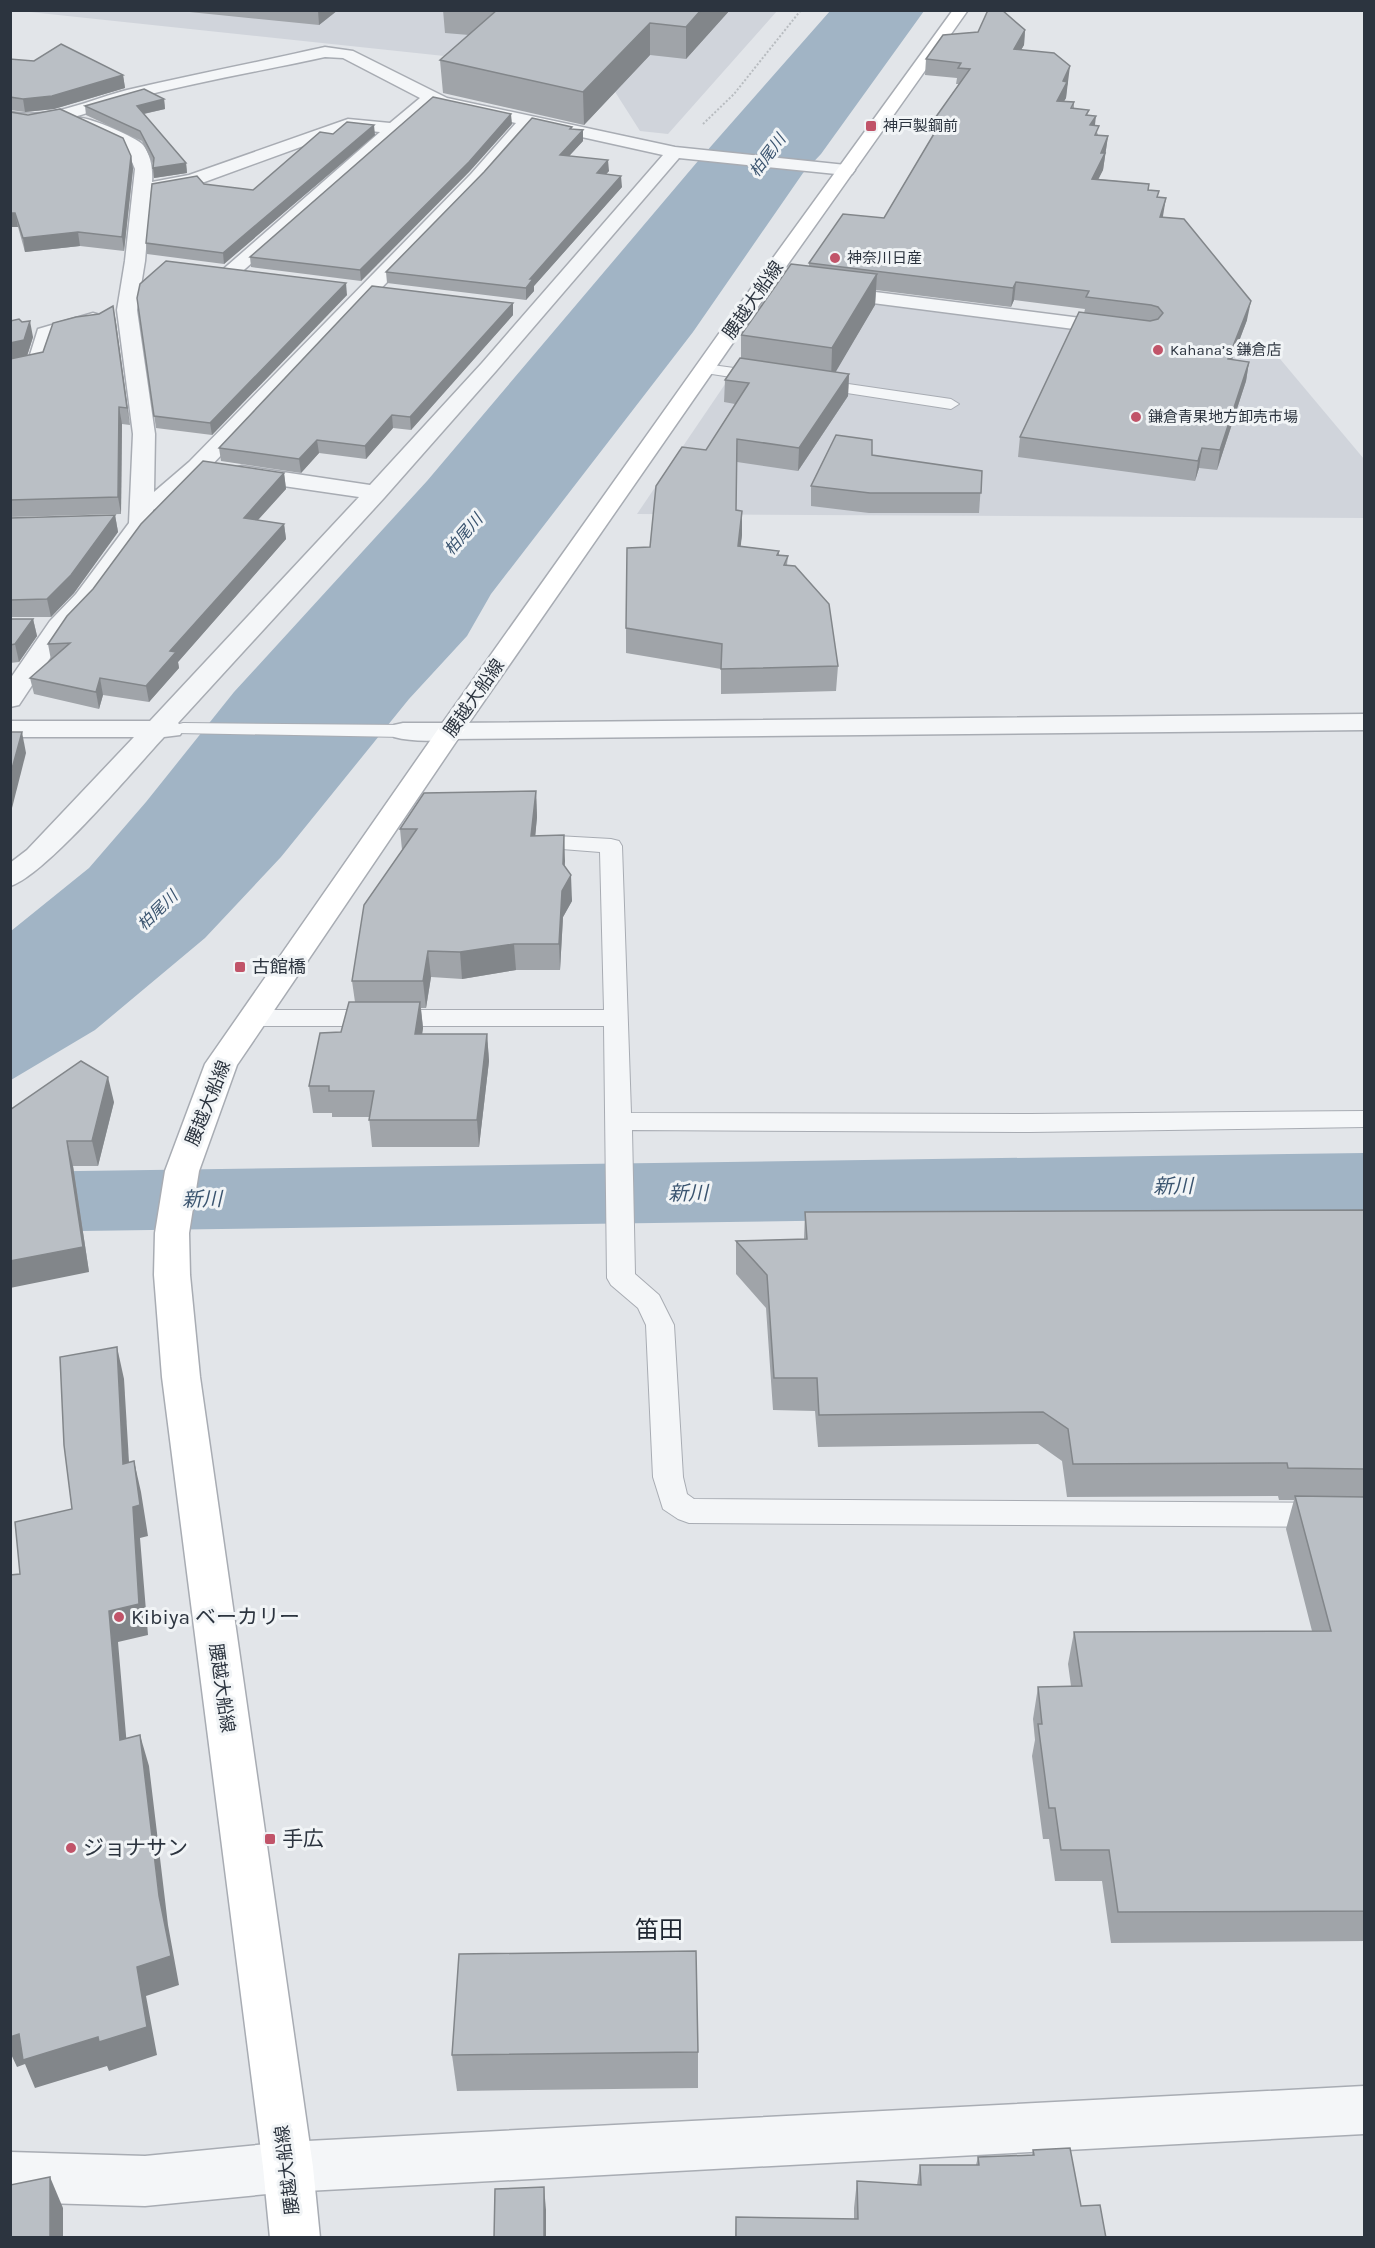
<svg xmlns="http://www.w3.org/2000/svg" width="1375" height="2248" viewBox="0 0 1375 2248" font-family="Karla,'Noto Sans JP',sans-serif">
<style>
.built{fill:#d0d4db}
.water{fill:#a1b4c5}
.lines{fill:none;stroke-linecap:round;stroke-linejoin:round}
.river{fill:#a1b4c5;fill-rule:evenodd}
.service-casing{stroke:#a8acb3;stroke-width:2}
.minor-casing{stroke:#a8acb3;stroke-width:3}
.tertiary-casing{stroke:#a8acb3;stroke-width:3}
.secondary-casing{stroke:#a8acb3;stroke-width:3}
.path{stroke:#b8bcc0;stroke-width:2;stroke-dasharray:2 2;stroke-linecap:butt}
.service{fill:#f4f6f8;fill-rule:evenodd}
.minor{fill:#f4f6f8;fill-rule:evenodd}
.tertiary{fill:#f4f6f8;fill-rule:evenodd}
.secondary{fill:#fff;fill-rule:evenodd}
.wall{fill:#a0a4a9}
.shaded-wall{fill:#82868a}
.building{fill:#babfc5;stroke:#82868a;stroke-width:1.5}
.poi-dot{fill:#c15469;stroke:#f1f4f6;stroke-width:2}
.labels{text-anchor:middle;stroke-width:6;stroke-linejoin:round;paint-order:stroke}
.far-poi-label{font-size:15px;fill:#2c343f;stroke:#f1f4f6;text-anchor:start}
.far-water-label{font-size:16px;font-style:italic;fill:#3a546f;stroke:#f1f4f6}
.street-label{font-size:18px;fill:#2c343f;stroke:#f1f4f6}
.poi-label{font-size:18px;fill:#2c343f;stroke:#f1f4f6;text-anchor:start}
.water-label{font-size:20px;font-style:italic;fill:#3a546f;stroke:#f1f4f6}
.near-poi-label{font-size:21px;fill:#2c343f;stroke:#f1f4f6;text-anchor:start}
.near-neighbourhood-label{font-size:24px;fill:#1e2530;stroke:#f1f4f6}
</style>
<rect width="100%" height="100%" fill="#e2e5e9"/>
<g class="built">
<path d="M11 10 777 11 668 134 640 131 603 73Z"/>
<path d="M789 290 1270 347 1364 459V518L637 514Z"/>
</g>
<path class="water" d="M830 11H924L821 154 803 173 693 332 491 594 467 636 409 699 281 857 205 938 95 1030 11 1080V931L89 868 146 802 234 692 427 481 698 161Z"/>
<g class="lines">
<path class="river" d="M1364 1153V1213L10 1232V1172Z"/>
<defs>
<g id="service">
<path d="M705 364 763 372 771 377 763 382 699 372 697 369 699 366Z"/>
<path d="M814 379 951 399 959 404 951 409 808 387 806 384Z"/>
<path d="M183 723 403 725 410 727 413 731 410 735 403 737 176 733 173 729 176 725Z"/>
<path d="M557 836 611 839 619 841 622 846 631 1113 1030 1114 1364 1111V1127L1030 1132 632 1130 635 1274 659 1295 674 1325 683 1477 687 1494 694 1499 1364 1503V1527L689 1523 678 1519 663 1509 653 1477 646 1325 638 1308 611 1285 607 1278 604 1026H252L243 1023 240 1018 243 1013 252 1010H604L600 852 549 848 546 843 549 838Z"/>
</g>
<g id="minor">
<path d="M325 47 353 51 447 98 675 147 846 165 852 166 855 170 852 174 846 175 679 158 496 371 384 498 178 723 184 729 180 735 164 737C135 768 44 877 10 886V863L27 850 134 737H10V721H150L359 497 242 480 234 478 231 473 234 468 242 466 370 485 482 363 663 155 532 126 483 182 205 472 175 499 153 510V523L149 528 94 604 68 631 19 705 10 707V679L50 621 76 594 129 523 133 434 117 310 125 261 135 169 127 150 77 126 74 122 77 118C87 116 136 137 143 145 151 155 153 170 152 182L189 175 348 119 390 123 420 98 343 58 325 57C261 71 195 82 131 99 92 110 51 130 10 122V112C51 120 88 100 127 90 192 75 259 62 325 47ZM433 104 516 123 471 174 189 462 154 492 155 434 137 310 145 261 151 190 156 191 199 184 350 129 380 132 220 272 223 276H237Z"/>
<path d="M764 278 1120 323 1127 325 1130 329 1127 333 1120 335 757 288 754 284 757 280Z"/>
<path d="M93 313 100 315 103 319 100 323 55 337 46 366 10 374V362L29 358 38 329Z"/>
<path d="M403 723H450L459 725 463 731 459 737C440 742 413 742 394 737L390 731 394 725Z"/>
<path d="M1364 2086V2134L288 2192 145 2206 10 2202V2152L145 2156 288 2142Z"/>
</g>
<path id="tertiary" d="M1364 714V730L450 739 441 737 437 731 441 725 450 723Z"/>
<path id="secondary" d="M953 10H968L771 288 462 733 237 1065 199 1171 189 1233 190 1275 200 1377 313 2167 320 2238H270L263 2167 162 1377 154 1275 155 1233 165 1171 205 1064 441 725 757 280Z"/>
</defs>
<use href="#service" class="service-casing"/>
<use href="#minor" class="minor-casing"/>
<use href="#tertiary" class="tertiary-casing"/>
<use href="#secondary" class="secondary-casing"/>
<path class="path" d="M703 124 734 94 801 10"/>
<use href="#service" class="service"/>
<use href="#minor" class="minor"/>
<use href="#tertiary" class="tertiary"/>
<use href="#secondary" class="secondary"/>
</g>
<g class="wall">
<path d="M170 10H338L319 25Z"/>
<path d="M443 10H730L686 59 650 55 584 125 443 93 440 60 469 35 445 33Z"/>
<path d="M1025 30 1024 45 1021 50 1068 83 1067 86 1066 98 1064 101 1074 102V108L1088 115 1095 126 1098 135 1108 136 1103 170 1098 179 1149 184V190L1158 197 1163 217 1247 320 1232 360 1249 362 1246 381 1217 470 1199 468 1195 481 1018 457 1020 437 1084 313 1085 309 1014 300 1011 307 876 290 875 305 835 372 849 374 848 396 798 471 737 462 736 510 742 511V535L740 546 779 551V555L788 556 787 565 838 666 836 691 721 694V669L626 653V628L650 547 706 450 735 404 724 402 725 380 741 358V335L809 266V263L884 218 932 137 933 121 959 84H956L957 78 925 75 926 59Z"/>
<path d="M10 59 123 75 125 88 54 109 25 112 10 110Z"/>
<path d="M164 99 165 109 144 114 186 163 187 173 154 178 153 164 142 141 86 115 85 106Z"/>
<path d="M10 112 131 156 133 169 124 251 80 246 25 252 18 227H10Z"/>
<path d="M512 124 469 172 361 281 251 267 250 257Z"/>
<path d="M573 129 583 141 569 156 609 171 606 174 622 187 534 286V291L526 300 387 283 386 272Z"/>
<path d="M333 134 375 135 224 264 147 254 146 243 204 184 253 190Z"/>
<path d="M347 295 212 435 156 428 137 298Z"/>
<path d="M513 303V315L411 430 393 428 366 459 319 453 301 473 221 461 219 448Z"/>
<path d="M113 306 130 425 122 424 121 514 10 517V321L33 337 27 356 43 352 99 314Z"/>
<path d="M872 455 982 471 979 513H869L811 506V486Z"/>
<path d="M284 473 286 489 258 520 284 524 286 539 178 662 179 668 149 702 103 695 99 709 34 694 30 678 51 660 48 644Z"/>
<path d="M115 515 118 532 74 593 51 617H10V518Z"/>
<path d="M10 619H33L37 636 19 662 10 663Z"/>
<path d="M536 791 537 817 535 836 565 866 572 901 563 917 560 970H516L462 979 431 977 426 1008H421L423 1028 422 1034H487L489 1061 479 1147H372L369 1117H332V1113H313L309 1086 341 1032 355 1002 352 981 402 850 400 829Z"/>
<path d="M114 1102 98 1166H73L89 1272 10 1110Z"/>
<path d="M1365 1210V1941L1111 1943 1102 1881H1055L1049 1839H1043L1032 1756 1035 1740 1033 1719 1038 1687 1071 1686 1068 1664 1074 1632 1312 1631 1286 1529 1294 1500H1279L1278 1496 1067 1497 1062 1461 1038 1444 818 1447 815 1411 773 1410 766 1308 736 1274V1241L804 1239 805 1212Z"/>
<path d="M698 2052V2088L457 2091 452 2055Z"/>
<path d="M1033 2150 1106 2238H735L736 2217 854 2219V2208L857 2181 917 2185 920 2165H976L978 2157 1032 2155Z"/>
</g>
<g class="shaded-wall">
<path d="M318 10H338L319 25Z"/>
<path d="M701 10H730L686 59V27Z"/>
<path d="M650 23V55L584 125 583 92Z"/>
<path d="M1025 30 1024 45 1012 65 1014 49Z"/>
<path d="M1070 66 1066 98 1055 117 1057 101 1063 81Z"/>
<path d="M123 75 125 88 54 109 25 112 23 99Z"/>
<path d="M164 99 165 109 138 115 137 106Z"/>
<path d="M511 114 512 124 469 172 361 281 360 270Z"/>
<path d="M1096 116 1094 133 1090 125Z"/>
<path d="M374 125 375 135 224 264 223 253Z"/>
<path d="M583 130V141L560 166V155Z"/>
<path d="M1108 136 1103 170 1090 196 1092 179Z"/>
<path d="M131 156 133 169 124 251 122 237Z"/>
<path d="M608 160 609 171 597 184V173Z"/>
<path d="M186 163 187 173 154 178 153 168Z"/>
<path d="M621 176 622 187 534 286V291L526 300V288L530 279Z"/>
<path d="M1166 198 1163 216 1158 234 1160 217Z"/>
<path d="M10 213H15L18 227H10Z"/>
<path d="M78 232 80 246 25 252 23 238Z"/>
<path d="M877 274 875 305 831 380 832 348Z"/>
<path d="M1016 282 1014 300 1011 307 1013 288Z"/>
<path d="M346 283 347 295 212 435 210 423Z"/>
<path d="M1251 301 1247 320 1225 378 1228 359Z"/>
<path d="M513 303V315L411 430 410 417Z"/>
<path d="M113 306 116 322 130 425 127 408Z"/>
<path d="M30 321 33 337 27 356 10 360V343Z"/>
<path d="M1249 362 1246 381 1217 470 1220 450Z"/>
<path d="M849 374 848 396 798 471 799 448Z"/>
<path d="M119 407 122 424 121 514 118 497Z"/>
<path d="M392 415 393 428 366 459 365 446Z"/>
<path d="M317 440 319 453 301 473 299 459Z"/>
<path d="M1202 448 1199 468 1195 481 1198 461Z"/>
<path d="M284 473 286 489 246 533 244 518Z"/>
<path d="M742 511V535L738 570V546Z"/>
<path d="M115 515 118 532 74 593 51 617 47 599Z"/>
<path d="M284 524 286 539 178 662 179 668 149 702 146 686 170 651Z"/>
<path d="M33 619 37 636 19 662 15 644Z"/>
<path d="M100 678 103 695 99 709 96 692Z"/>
<path d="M22 732 26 753 10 816V776Z"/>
<path d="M536 791 537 817 533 861 531 836Z"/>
<path d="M564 835 565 861 564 887 571 875 572 901 563 917 560 970 559 944Z"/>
<path d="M514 944 516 970 462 979 460 952Z"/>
<path d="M428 951 431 977 426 1008 423 981Z"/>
<path d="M420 1002 423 1028 418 1060 415 1034Z"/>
<path d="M487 1034 489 1061 479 1147 477 1120Z"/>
<path d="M108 1077 114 1102 98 1166 92 1141Z"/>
<path d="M67 1141 73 1166 89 1272 10 1288V1261Z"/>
<path d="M117 1347 124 1379 131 1495 123 1464Z"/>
<path d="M134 1461 141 1492 148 1536 140 1538 148 1635 118 1642 129 1770 120 1740 109 1611 133 1507Z"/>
<path d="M140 1735 149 1766 168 1925 179 1985 146 1996 157 2055 109 2071 107 2066 35 2088 25 2064 17 2067 10 2052V2037L137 1967 159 1896Z"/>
<path d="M50 2177 63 2208V2238H50Z"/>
<path d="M544 2187 546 2210V2238H544Z"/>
</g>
<g class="building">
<path d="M497 10H701L686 27 650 23 583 92 440 60Z"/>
<path d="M988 10H1002L1025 30 1014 49 1054 53 1070 66 1063 81 1067 82 1057 101 1074 102 1071 108 1089 110 1086 115 1096 116 1090 125 1099 126 1095 135 1108 136 1101 153H1105L1092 179 1149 184 1148 190 1159 191 1157 197 1166 198 1160 217 1184 219 1251 301 1228 359 1249 362 1220 450 1202 448 1198 461 1020 437 1079 312 1150 321 1158 319 1163 313 1158 307 1151 305 1086 297 1089 291 1016 282 1013 288 809 263 843 214 884 218 941 122 933 121 970 69 958 68 961 63 926 59 943 35 978 32Z"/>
<path d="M61 44 123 75 52 96 23 99 10 97V59L34 61Z"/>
<path d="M144 89 164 99 137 106 186 163 153 168 154 158 140 131 85 106Z"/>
<path d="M433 97 511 114 469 162 360 270 250 257Z"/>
<path d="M60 109 123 138 131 156 122 237 78 232 23 238 15 213H10V112L28 115Z"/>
<path d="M532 118 572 127 570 129 583 130 560 155 608 160 597 173 621 176 530 279H533L526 288 386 272 484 172Z"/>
<path d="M347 122 374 125 223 253 146 243 152 184 197 176 204 184 253 190 320 132 333 134Z"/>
<path d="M166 261 346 283 210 423 154 416 137 298 140 284Z"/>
<path d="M791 264 877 274 832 348 741 335Z"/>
<path d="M372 286 513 303 410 417 392 415 365 446 317 440 299 459 219 448Z"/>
<path d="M113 306 127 408 119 407 118 497 10 500V359L43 352 53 323 76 317 99 314Z"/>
<path d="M19 319 22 322 30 321 24 340 10 343V321Z"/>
<path d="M740 358 849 374 799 448 737 439 736 510 742 511 738 546 779 551 777 555 788 556 784 565 795 566 829 604 838 666 721 669 722 644 626 628 627 548 650 547 656 486 682 447 706 450 749 383 725 380Z"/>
<path d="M836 435 872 440V455L982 471 981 493H870L811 486Z"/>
<path d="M203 461 284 473 244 518 284 524 170 651 176 652 146 686 100 678 96 692 30 678 70 643 48 644 67 616 93 589 141 524Z"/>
<path d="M115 515 71 575 47 599 10 600V518Z"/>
<path d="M10 619H33L15 644 10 645Z"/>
<path d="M10 732H22L10 776Z"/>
<path d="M536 791 531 836 564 835 563 864 571 875 562 891 559 944H514L460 952 428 951 423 981H352L364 905 417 829H400L424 793Z"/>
<path d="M349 1002H420L415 1034H487L477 1120H369L374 1091H329V1086H309L320 1033 341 1032Z"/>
<path d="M81 1061 108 1077 92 1141H67L83 1247 10 1261V1110Z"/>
<path d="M1365 1210V1469L1288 1468 1287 1463 1073 1464 1068 1429 1043 1412 819 1415 817 1378H774L767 1275 736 1241 807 1239 805 1212Z"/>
<path d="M117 1347 123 1464 134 1461 140 1505 133 1507 139 1604 109 1611 120 1740 140 1735 159 1896 171 1956 137 1967 147 2027 99 2042 98 2037 23 2060 19 2034 10 2037V1575L20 1574 15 1522 72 1509 64 1445 60 1357Z"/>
<path d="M1295 1496 1365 1497V1911L1118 1912 1109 1850H1061L1055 1808H1049L1038 1724H1042L1038 1687 1082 1686 1074 1632 1331 1631Z"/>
<path d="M696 1951 698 2052 452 2055 459 1954Z"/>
<path d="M1070 2148 1081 2206 1100 2205 1106 2238H736V2217L858 2219 857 2181 921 2185 920 2165H979L978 2157 1034 2155 1033 2150Z"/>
<path d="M50 2177V2238H10V2185Z"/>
<path d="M544 2187V2238H494L495 2189Z"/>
</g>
<g class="poi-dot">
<rect x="865" y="120" width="12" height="12" rx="3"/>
<circle cx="835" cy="258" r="6"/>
<circle cx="1158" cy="350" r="6"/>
<circle cx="1136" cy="417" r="6"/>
<rect x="234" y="961" width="12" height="12" rx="3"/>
<circle cx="119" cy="1617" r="6"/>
<rect x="264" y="1833" width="12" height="12" rx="3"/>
<circle cx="71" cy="1848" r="6"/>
</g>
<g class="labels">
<g class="far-poi-label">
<text x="883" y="131">神戸製鋼前</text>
<text x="847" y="263">神奈川日産</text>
<text x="1170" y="355">Kahana’s 鎌倉店</text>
<text x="1148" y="422">鎌倉青果地方卸売市場</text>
</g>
<g class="far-water-label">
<text transform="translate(767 155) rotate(-53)" y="6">柏尾川</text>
<text transform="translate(463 534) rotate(-49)" y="6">柏尾川</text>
<text transform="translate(157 910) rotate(-44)" y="6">柏尾川</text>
</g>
<g class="street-label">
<text transform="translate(753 300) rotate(-55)" y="6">腰越大船線</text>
<text transform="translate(474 698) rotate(-55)" y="6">腰越大船線</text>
<text transform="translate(208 1103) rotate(-68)" y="6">腰越大船線</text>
<text transform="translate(222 1688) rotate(82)" y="6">腰越大船線</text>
<text transform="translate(287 2170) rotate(-97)" y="6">腰越大船線</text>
</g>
<g class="poi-label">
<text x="252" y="973">古館橋</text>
</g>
<g class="water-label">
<text transform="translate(1173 1186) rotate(-1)" y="7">新川</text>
<text transform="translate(688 1193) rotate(-1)" y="7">新川</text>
<text transform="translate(202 1199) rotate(-1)" y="7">新川</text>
</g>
<g class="near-poi-label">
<text x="131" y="1624">Kibiya ベーカリー</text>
<text x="282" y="1846">手広</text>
<text x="83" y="1855">ジョナサン</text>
</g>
<g class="near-neighbourhood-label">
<text x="659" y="1938">笛田</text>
</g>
</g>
<rect width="1375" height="2248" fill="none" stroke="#2c343f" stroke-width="24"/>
</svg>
